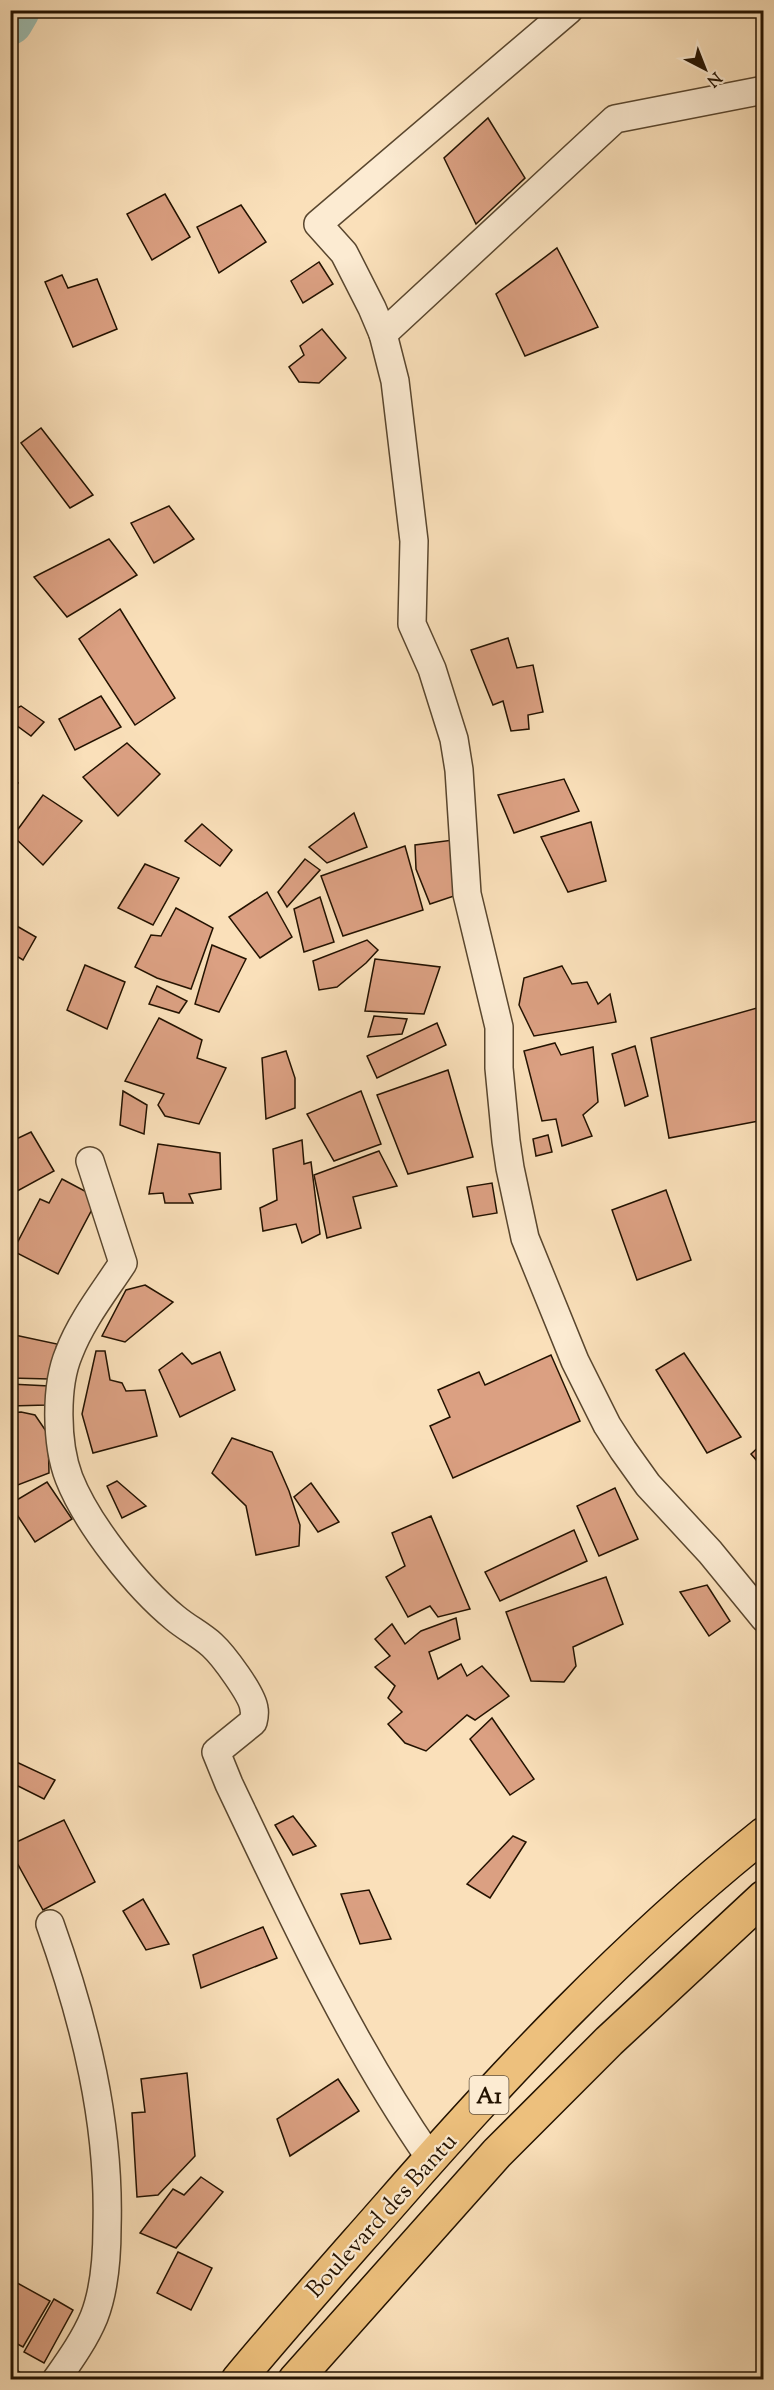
<svg xmlns="http://www.w3.org/2000/svg" width="774" height="2390" viewBox="0 0 774 2390" font-family="'Sorts Mill Goudy',serif">
<style>
.lines{fill:none;stroke-linecap:round;stroke-linejoin:round}
.river{stroke:#9ebdb0;stroke-width:46}
.building{fill:#dba082;stroke:#231200;stroke-width:1.5}
.street-casing{stroke:#59462e;stroke-width:30}
.highway-casing{stroke:#231200;stroke-width:36}
.street{stroke:#fcebd2;stroke-width:27}
.highway{stroke:#edc07d;stroke-width:33}
.labels{text-anchor:middle;stroke-width:4.5;stroke-linejoin:round;paint-order:stroke}
.shield{fill:#fcebd2;stroke:#64533f;stroke-width:1.5}
.shield-label{font-size:22px;font-weight:bold;fill:#231200}
.street-label{font-size:24px;fill:#231200;stroke:#fcebd2}
</style>
<rect width="100%" height="100%" fill="#fae0ba"/>
<filter id="stains"><feTurbulence type="fractalNoise" baseFrequency=".00333" numOctaves="4"/><feColorMatrix values="0 0 0 0 .2 0 0 0 0 .09 0 0 0 0 .02 0 0 0 .5 -.17"/></filter>
<radialGradient id="worn" r=".72"><stop offset=".6" stop-color="#630" stop-opacity="0"/><stop offset="1" stop-color="#630" stop-opacity=".3"/></radialGradient>
<g class="lines">
<path class="river" d="M10 22 17 10"/>
</g>
<g class="building">
<path d="M488 118 525 178 476 224 444 158Z"/>
<path d="M165 194 190 237 152 260 127 214Z"/>
<path d="M241 205 266 242 219 273 197 227Z"/>
<path d="M557 248 598 327 525 356 496 294Z"/>
<path d="M319 262 333 284 303 303 291 281Z"/>
<path d="M62 275 68 288 97 279 117 329 73 347 45 282Z"/>
<path d="M322 329 346 358 319 383 299 382 289 367 304 355 300 346Z"/>
<path d="M41 428 93 495 70 508 21 443Z"/>
<path d="M169 506 194 539 154 563 131 523Z"/>
<path d="M109 539 137 575 67 617 34 577Z"/>
<path d="M120 609 175 698 135 725 79 639Z"/>
<path d="M508 638 517 668 533 665 543 712 528 715 529 729 511 731 503 701 493 705 471 650Z"/>
<path d="M101 696 121 727 75 750 59 719Z"/>
<path d="M21 706 44 722 31 736 16 725 13 710Z"/>
<path d="M127 743 160 774 118 816 83 777Z"/>
<path d="M564 779 579 811 514 833 498 795Z"/>
<path d="M10 780 18 783 10 797Z"/>
<path d="M43 795 82 821 43 865 13 836Z"/>
<path d="M354 813 367 847 327 863 309 847Z"/>
<path d="M591 822 606 881 568 892 541 837Z"/>
<path d="M202 824 232 850 220 866 185 841Z"/>
<path d="M453 840 454 896 430 904 416 869 415 845Z"/>
<path d="M405 846 423 910 343 936 321 876Z"/>
<path d="M305 859 320 870 287 907 278 892Z"/>
<path d="M145 864 179 878 153 925 118 908Z"/>
<path d="M267 892 292 937 260 958 229 917Z"/>
<path d="M320 897 334 942 304 952 294 909Z"/>
<path d="M176 908 213 928 191 989 157 978 135 967 151 935 161 936Z"/>
<path d="M15 925 36 937 23 960 10 952V929Z"/>
<path d="M367 940 378 950 366 963 337 987 319 990 313 961Z"/>
<path d="M212 945 246 959 219 1012 195 1004Z"/>
<path d="M375 959 440 967 424 1014 365 1011Z"/>
<path d="M85 965 125 982 107 1029 67 1010Z"/>
<path d="M562 966 572 984 587 982 598 1004 610 994 616 1022 534 1036 519 1005 524 978Z"/>
<path d="M157 986 187 1001 179 1013 149 1004Z"/>
<path d="M764 1006V1120L669 1138 651 1038Z"/>
<path d="M374 1016 407 1019 402 1034 368 1037Z"/>
<path d="M159 1018 202 1040 197 1058 226 1068 199 1124 165 1116 158 1105 164 1094 125 1081Z"/>
<path d="M437 1023 446 1045 377 1078 367 1056Z"/>
<path d="M555 1043 561 1055 593 1047 598 1102 583 1115 592 1136 562 1146 556 1119 542 1121 524 1051Z"/>
<path d="M635 1046 648 1096 625 1106 612 1054Z"/>
<path d="M286 1051 295 1078V1108L266 1119 262 1058Z"/>
<path d="M448 1070 473 1157 408 1174 377 1095Z"/>
<path d="M123 1091 147 1105 144 1134 120 1125Z"/>
<path d="M361 1091 381 1144 334 1161 307 1114Z"/>
<path d="M31 1132 54 1171 10 1195V1142Z"/>
<path d="M548 1135 552 1152 536 1156 533 1139Z"/>
<path d="M302 1140 304 1164 311 1162 320 1234 302 1243 296 1224 263 1231 260 1208 277 1200 273 1149Z"/>
<path d="M158 1144 220 1153 221 1189 189 1194 193 1203H165L163 1193 149 1194Z"/>
<path d="M379 1151 397 1186 353 1197 361 1228 327 1238 314 1175Z"/>
<path d="M62 1179 98 1198 58 1274 13 1251 40 1199 49 1203Z"/>
<path d="M492 1183 497 1213 473 1217 467 1187Z"/>
<path d="M666 1190 691 1260 637 1280 612 1210Z"/>
<path d="M145 1285 173 1302 125 1342 102 1336 126 1290Z"/>
<path d="M10 1334 57 1344 50 1379 10 1378Z"/>
<path d="M96 1351H105L110 1380 122 1383 126 1391 145 1390 157 1436 93 1453 82 1414Z"/>
<path d="M220 1352 235 1390 180 1417 159 1370 182 1353 192 1364Z"/>
<path d="M684 1353 741 1437 707 1453 656 1370Z"/>
<path d="M551 1355 580 1421 453 1478 430 1426 450 1417 438 1390 479 1372 485 1385Z"/>
<path d="M10 1384 49 1386 47 1405 10 1406Z"/>
<path d="M21 1412 35 1415 48 1434 49 1473 10 1488V1413Z"/>
<path d="M232 1438 272 1452 289 1491 300 1525 299 1546 256 1555 246 1506 212 1473Z"/>
<path d="M764 1442V1469L751 1454Z"/>
<path d="M117 1481 146 1506 122 1518 107 1486Z"/>
<path d="M47 1482 72 1519 35 1542 10 1504Z"/>
<path d="M311 1483 339 1522 318 1532 294 1497Z"/>
<path d="M615 1488 638 1539 599 1556 577 1506Z"/>
<path d="M431 1516 470 1609 438 1617 430 1606 408 1617 386 1577 405 1566 392 1533Z"/>
<path d="M574 1530 587 1561 500 1601 485 1572Z"/>
<path d="M606 1577 623 1624 573 1647 576 1666 564 1682 531 1681 506 1612Z"/>
<path d="M707 1585 730 1621 709 1636 680 1592Z"/>
<path d="M456 1618 460 1639 429 1652 438 1679 461 1664 467 1676 482 1666 509 1696 475 1720 467 1715 426 1751 405 1743 388 1724 402 1712 388 1698 395 1686 375 1667 390 1656 375 1639 392 1624 405 1644 421 1631Z"/>
<path d="M492 1718 534 1779 510 1795 470 1739Z"/>
<path d="M10 1759 55 1780 44 1799 10 1782Z"/>
<path d="M293 1816 316 1846 293 1855 275 1825Z"/>
<path d="M64 1820 95 1882 43 1910 10 1850V1845Z"/>
<path d="M513 1836 526 1842 490 1898 467 1884Z"/>
<path d="M369 1890 391 1939 360 1944 341 1894Z"/>
<path d="M143 1899 169 1944 146 1950 123 1911Z"/>
<path d="M263 1927 277 1958 201 1988 193 1955Z"/>
<path d="M10 2028H14L17 2060H10Z"/>
<path d="M187 2073 195 2156 158 2195 137 2197 132 2113 145 2112 141 2079Z"/>
<path d="M338 2079 359 2111 290 2156 277 2119Z"/>
<path d="M201 2177 223 2192 176 2248 140 2233 173 2189 184 2195Z"/>
<path d="M178 2252 212 2268 191 2310 157 2293Z"/>
<path d="M10 2279 50 2301 23 2347 10 2340Z"/>
<path d="M54 2299 73 2310 44 2363 24 2352Z"/>
<path d="M10 2365 30 2380H10Z"/>
</g>
<g class="lines">
<defs>
<g id="street">
<path d="M569 10 318 224 344 253 372 308 383 334 395 381 414 541 412 624 432 669 454 739 459 770 467 894 499 1027V1068L506 1141 510 1168 525 1238 575 1361 607 1425 623 1450 648 1485 710 1552 764 1618"/>
<path d="M383 334 615 119 764 90"/>
<path d="M90 1161 123 1263C104 1292 81 1321 69 1353 55 1386 56 1444 69 1478 87 1524 137 1587 175 1618 187 1628 201 1635 212 1645 223 1655 253 1695 254 1709 255 1713 254 1718 253 1722L216 1752 229 1784C290 1912 349 2041 430 2158"/>
<path d="M50 1924C85 2022 110 2123 107 2227 107 2257 105 2289 94 2317 85 2339 70 2360 56 2380"/>
</g>
<g id="highway">
<path d="M238 2380C287 2321 337 2265 387 2208 503 2075 625 1945 764 1834"/>
<path d="M295 2380 497 2153 609 2041 764 1897"/>
</g>
</defs>
<use href="#street" class="street-casing"/>
<use href="#highway" class="highway-casing"/>
<use href="#street" class="street"/>
<use href="#highway" class="highway"/>
</g>
<g class="labels">
<rect class="shield" x="469.5" y="2076" width="39" height="38" rx="4.5"/>
<g class="shield-label">
<text x="489" y="2103">A1</text>
</g>
<g class="street-label">
<text transform="translate(381 2215) rotate(-48)" y="8">Boulevard des Bantu</text>
</g>
</g>
<rect width="774" height="2390" fill="none" stroke="#fae0ba" stroke-width="36"/>
<rect x="12" y="12" width="750" height="2366" fill="none" stroke="#231200" stroke-width="3"/>
<rect x="18" y="18" width="738" height="2354" fill="none" stroke="#231200" stroke-width="1.5"/>
<g transform="translate(705 69) rotate(138)" stroke="#fcebd2" stroke-width="4.5" paint-order="stroke">
<path d="M0-4.5L10 22L0 15L-10 22Z" fill="#231200"/>
<text y="-9" font-size="16" font-weight="bold" text-anchor="middle" fill="#231200">N</text>
</g>
<rect width="100%" height="100%" filter="url(#stains)"/>
<rect width="100%" height="100%" fill="url(#worn)"/>
</svg>
